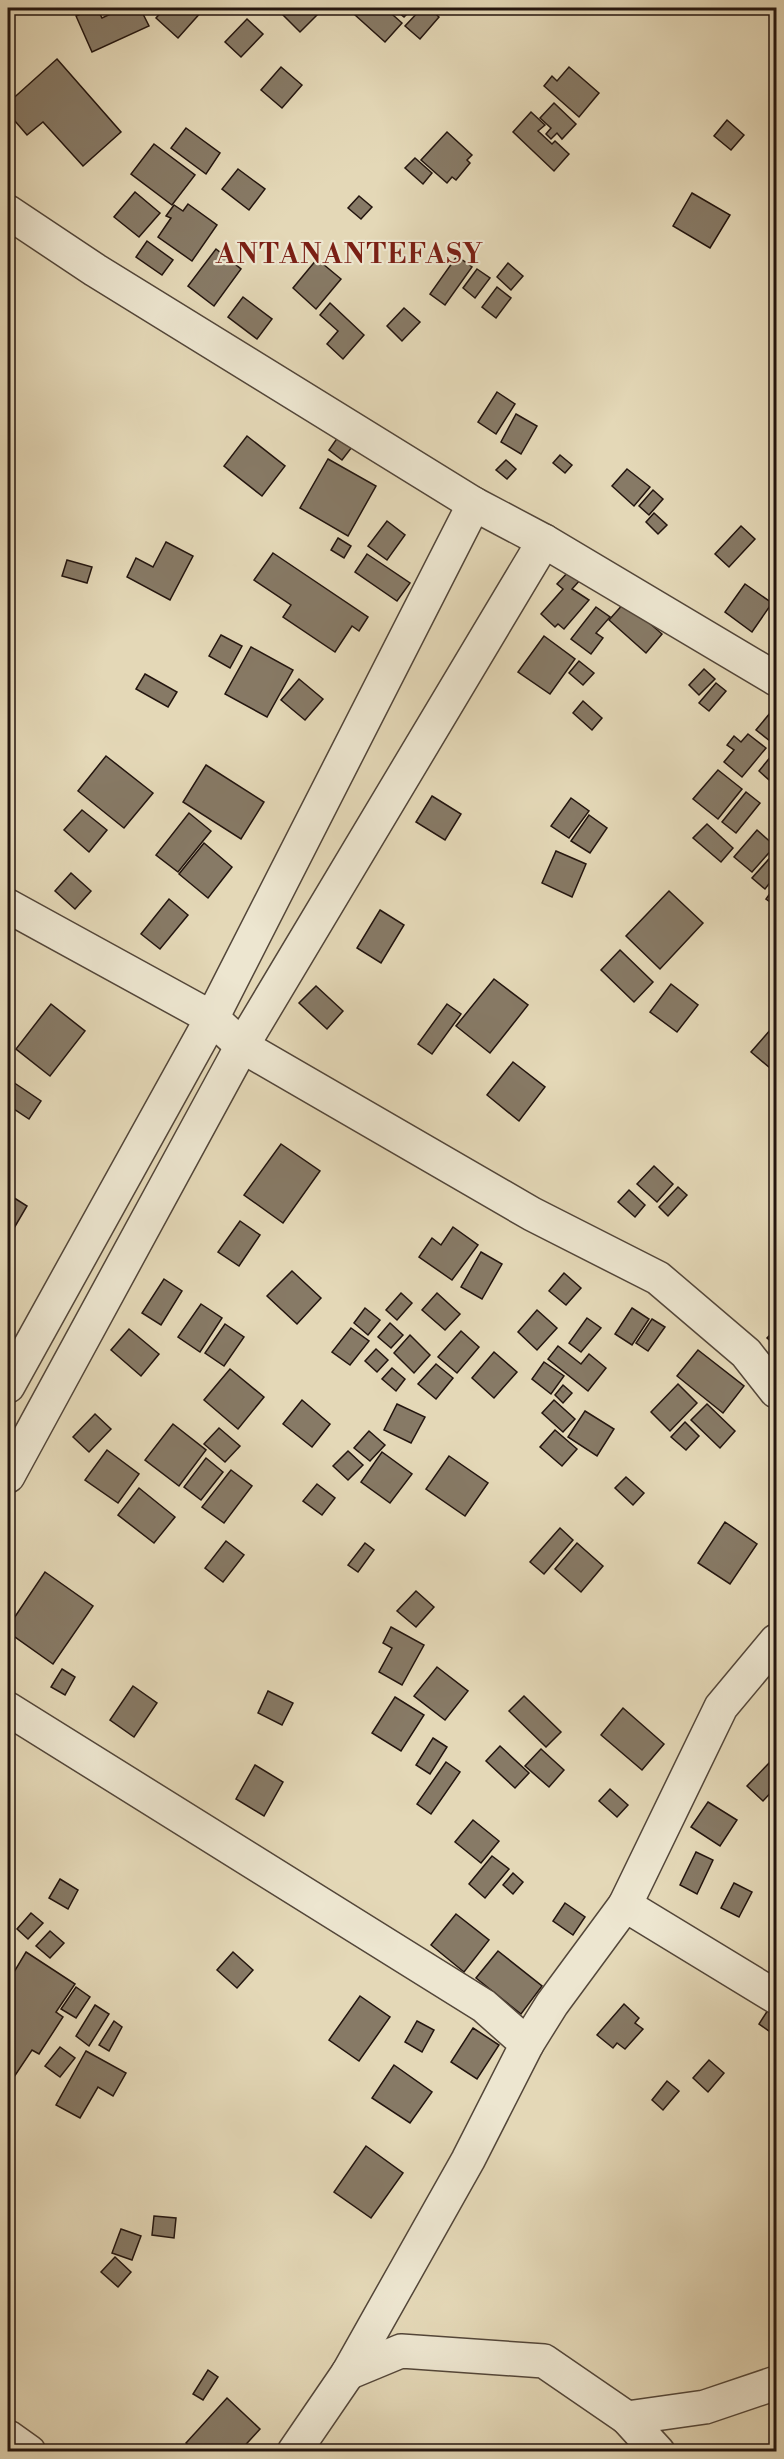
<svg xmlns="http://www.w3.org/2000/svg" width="784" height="2459" viewBox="0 0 784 2459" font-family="'Libre Bodoni',serif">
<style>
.building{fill:#877a66;stroke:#23150f;stroke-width:1.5}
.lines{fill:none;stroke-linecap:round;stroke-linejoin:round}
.street-casing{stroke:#534639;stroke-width:36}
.street{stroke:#ede6d0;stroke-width:33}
.labels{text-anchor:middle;stroke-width:4.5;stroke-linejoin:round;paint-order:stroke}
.district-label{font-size:27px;font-weight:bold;letter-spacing:1.5px;fill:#7a1f14;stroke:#ede6d0}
</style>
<rect width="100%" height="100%" fill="#e4d8b7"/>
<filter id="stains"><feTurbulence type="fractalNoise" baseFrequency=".00333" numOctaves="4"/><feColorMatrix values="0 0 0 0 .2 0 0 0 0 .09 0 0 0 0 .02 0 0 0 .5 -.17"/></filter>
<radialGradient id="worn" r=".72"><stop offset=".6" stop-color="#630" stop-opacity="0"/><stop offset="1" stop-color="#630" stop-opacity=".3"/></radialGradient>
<g class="building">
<path d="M94 8H97L102 18 115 12 112 8H140L149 26 92 52 76 16Z"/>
<path d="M165 8H198L202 11 178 38 156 18Z"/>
<path d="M276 8H324L300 32Z"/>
<path d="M362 8H385L402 23 385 42 355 15Z"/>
<path d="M393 8H413L404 17Z"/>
<path d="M422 8H429L439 17 420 39 405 26Z"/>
<path d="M247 19 263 34 241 57 225 42Z"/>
<path d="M57 59 121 132 83 166 43 122 27 135 8 113V103Z"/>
<path d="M281 67 302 85 282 108 261 90Z"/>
<path d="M569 67 599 93 579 117 544 86 552 76 557 81Z"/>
<path d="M554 103 576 124 562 139 557 133 551 139 546 134 551 128 540 118Z"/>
<path d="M531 112 545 125 538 131 552 144 555 141 569 154 554 171 513 132Z"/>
<path d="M727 120 744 135 731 150 714 136Z"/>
<path d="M186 128 220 153 206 174 171 148Z"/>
<path d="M447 132 472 155 467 160 470 163 456 180 452 177 447 183 421 160Z"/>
<path d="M154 144 195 175 172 205 131 174Z"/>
<path d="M415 158 432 173 423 184 405 168Z"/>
<path d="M238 169 265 189 249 210 222 189Z"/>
<path d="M135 192 160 213 139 237 114 217Z"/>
<path d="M692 193 730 215 710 248 673 226Z"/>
<path d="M359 196 372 207 361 219 348 208Z"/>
<path d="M188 204 217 225 192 261 158 237 171 218 166 216 174 205 183 211Z"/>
<path d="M147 241 173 260 162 275 136 257Z"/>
<path d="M216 249 241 269 214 306 188 286Z"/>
<path d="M457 256 472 267 445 305 430 294Z"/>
<path d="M317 259 341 279 316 309 293 288Z"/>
<path d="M508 263 523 276 511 290 497 277Z"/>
<path d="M477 269 490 278 475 298 463 288Z"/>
<path d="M497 287 511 298 496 318 482 307Z"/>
<path d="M243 297 272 319 257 339 228 317Z"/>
<path d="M330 303 364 335 343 359 327 344 338 331 320 315Z"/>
<path d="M404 308 420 322 402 341 387 326Z"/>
<path d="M497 392 515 404 496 434 478 422Z"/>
<path d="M516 414 537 426 521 454 501 442Z"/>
<path d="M247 436 285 466 262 496 224 466Z"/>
<path d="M338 437 352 447 342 460 329 450Z"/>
<path d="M560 455 572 465 565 473 553 463Z"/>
<path d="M328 459 376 486 348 536 300 508Z"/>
<path d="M506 460 516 469 507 479 496 470Z"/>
<path d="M627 469 650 487 634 506 612 486Z"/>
<path d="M653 490 663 499 649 515 639 506Z"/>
<path d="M654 513 667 525 658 534 646 522Z"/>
<path d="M387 521 405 535 387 560 368 546Z"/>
<path d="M741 526 755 539 729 567 715 554Z"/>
<path d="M338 538 351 546 344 558 331 550Z"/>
<path d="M166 542 193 556 170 600 127 577 136 558 153 567Z"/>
<path d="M273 553 368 617 359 631 352 626 335 652 283 617 291 605 254 580Z"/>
<path d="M367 554 410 583 397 601 355 572Z"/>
<path d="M67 560 92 567 87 583 62 576Z"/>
<path d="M569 571 580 580 572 589 589 600 564 629 558 624 555 627 541 614 563 589 557 584Z"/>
<path d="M745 584 772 603 752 632 725 612Z"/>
<path d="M625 602 662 634 646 653 609 620Z"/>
<path d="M596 607 610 617 596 633 603 638 591 654 571 639Z"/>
<path d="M221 635 242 646 230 668 209 656Z"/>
<path d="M544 636 575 659 550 694 518 672Z"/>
<path d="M251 647 293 670 267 717 225 694Z"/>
<path d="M579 661 594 673 583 685 569 673Z"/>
<path d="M704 669 715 679 699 695 689 685Z"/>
<path d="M145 674 177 692 168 707 136 689Z"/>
<path d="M299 679 323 699 305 720 281 700Z"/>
<path d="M716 683 726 691 709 711 699 703Z"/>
<path d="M583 701 602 718 592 730 573 713Z"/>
<path d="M775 707 776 709V734L770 741 756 730Z"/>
<path d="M748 734 766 748 742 777 724 762 734 750 727 745 734 736 741 742Z"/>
<path d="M776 750V786L759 771Z"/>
<path d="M106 756 153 793 124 828 78 791Z"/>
<path d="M206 765 264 802 241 839 183 802Z"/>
<path d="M718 770 742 789 718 819 693 799Z"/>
<path d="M746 792 760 803 736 833 722 822Z"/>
<path d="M432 796 461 814 445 840 416 822Z"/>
<path d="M571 798 589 811 569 838 551 826Z"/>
<path d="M82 810 107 830 89 852 64 830Z"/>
<path d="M189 813 211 831 178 872 156 855Z"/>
<path d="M589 815 607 828 590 853 571 841Z"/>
<path d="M776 823V836L770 831Z"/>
<path d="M707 824 733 848 721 862 693 838Z"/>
<path d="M757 830 775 846 752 872 734 857Z"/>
<path d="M204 843 232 867 208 898 179 874Z"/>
<path d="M556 851 586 864 572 897 542 883Z"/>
<path d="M776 851V875L765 889 752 878Z"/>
<path d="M71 873 91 891 75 909 55 891Z"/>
<path d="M776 885V906L766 899Z"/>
<path d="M669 891 703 923 660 969 626 936Z"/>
<path d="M169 899 188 915 160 949 141 934Z"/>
<path d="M380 910 404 925 381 963 357 948Z"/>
<path d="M620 950 653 982 634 1002 601 970Z"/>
<path d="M494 979 528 1005 490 1053 456 1026Z"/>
<path d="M671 984 698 1005 677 1032 650 1012Z"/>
<path d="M316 986 343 1011 327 1029 299 1003Z"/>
<path d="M51 1004 85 1031 50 1076 16 1049Z"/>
<path d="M447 1004 461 1014 432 1054 418 1044Z"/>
<path d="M771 1029 776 1033V1061L770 1068 751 1052Z"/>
<path d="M513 1062 545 1087 519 1121 487 1095Z"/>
<path d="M10 1080 41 1101 29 1119 8 1105V1084Z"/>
<path d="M281 1144 320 1171 283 1223 244 1195Z"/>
<path d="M654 1166 673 1184 657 1202 637 1184Z"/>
<path d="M678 1187 687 1195 668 1216 659 1207Z"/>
<path d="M629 1190 645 1205 635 1217 618 1202Z"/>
<path d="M8 1194 27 1206 10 1235 8 1233Z"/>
<path d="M240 1221 260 1235 239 1266 218 1252Z"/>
<path d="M453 1227 478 1245 452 1280 419 1257 432 1238 441 1245Z"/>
<path d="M481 1252 502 1264 482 1299 461 1287Z"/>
<path d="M292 1271 321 1298 297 1324 267 1296Z"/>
<path d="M564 1273 581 1288 566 1305 549 1291Z"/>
<path d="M164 1279 182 1291 161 1325 142 1313Z"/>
<path d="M401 1293 412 1303 397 1320 386 1310Z"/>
<path d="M437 1293 460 1314 445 1330 422 1310Z"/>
<path d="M201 1304 222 1318 200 1352 178 1337Z"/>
<path d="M365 1308 380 1320 368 1335 354 1323Z"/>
<path d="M632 1308 649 1319 632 1345 615 1334Z"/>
<path d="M537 1310 557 1328 537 1350 518 1332Z"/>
<path d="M587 1318 601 1328 581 1352 569 1343Z"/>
<path d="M652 1319 665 1327 648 1351 636 1343Z"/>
<path d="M390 1323 403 1335 391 1348 378 1337Z"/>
<path d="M225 1324 244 1337 224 1366 205 1353Z"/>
<path d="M351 1328 369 1341 350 1365 332 1352Z"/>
<path d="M129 1329 159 1354 141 1376 111 1350Z"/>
<path d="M776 1329V1358L771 1352 776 1346 767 1338Z"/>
<path d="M461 1331 479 1347 457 1373 438 1357Z"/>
<path d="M410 1335 430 1355 414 1373 394 1353Z"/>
<path d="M558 1346 581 1364 589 1354 606 1368 588 1391 548 1359Z"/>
<path d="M376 1349 388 1360 377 1372 365 1361Z"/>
<path d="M698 1350 744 1386 723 1413 677 1376Z"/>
<path d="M494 1352 517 1372 494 1398 472 1378Z"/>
<path d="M544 1362 564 1376 551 1394 532 1379Z"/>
<path d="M436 1364 453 1378 436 1399 418 1384Z"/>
<path d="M392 1368 405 1379 396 1391 382 1379Z"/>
<path d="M230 1369 264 1397 238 1429 204 1400Z"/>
<path d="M678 1384 697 1403 670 1431 651 1412Z"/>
<path d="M563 1385 572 1393 563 1403 555 1395Z"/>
<path d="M302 1400 330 1424 312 1447 283 1424Z"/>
<path d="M554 1400 575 1419 563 1432 542 1413Z"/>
<path d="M397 1404 425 1417 411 1443 384 1430Z"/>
<path d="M707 1404 735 1431 720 1448 691 1420Z"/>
<path d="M585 1411 614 1429 597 1456 568 1437Z"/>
<path d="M95 1414 111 1429 89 1452 73 1437Z"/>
<path d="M685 1422 699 1436 686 1450 671 1437Z"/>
<path d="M173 1424 206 1450 179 1486 145 1460Z"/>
<path d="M219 1428 240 1446 225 1462 204 1444Z"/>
<path d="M555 1430 577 1449 562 1466 540 1447Z"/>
<path d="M369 1431 385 1445 370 1461 354 1448Z"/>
<path d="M107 1450 139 1474 118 1503 85 1480Z"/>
<path d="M348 1451 363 1465 348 1480 333 1466Z"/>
<path d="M382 1452 412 1474 390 1503 361 1482Z"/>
<path d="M449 1456 488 1483 465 1516 426 1489Z"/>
<path d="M206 1458 223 1472 201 1500 184 1487Z"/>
<path d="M231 1470 252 1486 224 1523 202 1507Z"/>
<path d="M626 1477 644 1493 633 1505 615 1488Z"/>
<path d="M317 1484 335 1498 322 1515 303 1501Z"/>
<path d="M139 1488 175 1517 154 1543 118 1515Z"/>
<path d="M725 1522 757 1544 730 1584 698 1563Z"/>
<path d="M560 1528 573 1540 544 1574 530 1562Z"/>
<path d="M226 1541 244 1555 223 1582 205 1568Z"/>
<path d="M365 1543 374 1550 358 1572 348 1565Z"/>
<path d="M577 1543 603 1566 581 1592 555 1569Z"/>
<path d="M45 1572 93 1606 53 1664 8 1632V1627Z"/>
<path d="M416 1591 434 1607 416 1627 397 1611Z"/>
<path d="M391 1627 424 1645 402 1685 379 1672 392 1648 383 1643Z"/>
<path d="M437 1667 468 1691 445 1720 414 1696Z"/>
<path d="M62 1669 75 1677 65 1695 51 1687Z"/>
<path d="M133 1686 157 1703 134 1737 110 1720Z"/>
<path d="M268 1691 293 1703 282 1725 258 1713Z"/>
<path d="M524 1696 561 1732 546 1747 509 1711Z"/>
<path d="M395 1697 424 1715 401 1751 372 1733Z"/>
<path d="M623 1708 664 1744 642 1770 601 1735Z"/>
<path d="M433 1738 447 1747 430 1774 416 1765Z"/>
<path d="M500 1746 529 1773 515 1788 486 1761Z"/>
<path d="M541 1749 564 1770 549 1787 525 1766Z"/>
<path d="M446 1762 460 1772 431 1814 417 1804Z"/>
<path d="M769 1763 776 1770V1787L763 1801 747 1786Z"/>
<path d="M255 1765 283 1782 264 1816 236 1799Z"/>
<path d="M610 1789 628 1805 617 1817 599 1801Z"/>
<path d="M708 1802 737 1820 720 1846 691 1827Z"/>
<path d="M473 1820 499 1841 481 1863 455 1842Z"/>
<path d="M696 1852 713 1860 697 1894 680 1885Z"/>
<path d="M492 1856 509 1869 485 1898 469 1884Z"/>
<path d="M513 1873 523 1882 513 1894 503 1885Z"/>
<path d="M60 1879 78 1890 68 1909 49 1898Z"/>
<path d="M734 1883 752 1892 739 1917 721 1908Z"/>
<path d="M565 1903 585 1917 573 1935 553 1921Z"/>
<path d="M31 1913 43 1923 28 1939 17 1929Z"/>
<path d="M456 1914 489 1940 464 1972 431 1945Z"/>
<path d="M50 1931 64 1943 50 1958 36 1946Z"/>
<path d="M498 1951 542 1986 521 2014 476 1978Z"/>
<path d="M26 1952 75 1984 56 2012 63 2017 39 2054 32 2050 12 2080 8 2077V1982Z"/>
<path d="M233 1952 253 1970 237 1988 217 1970Z"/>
<path d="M76 1987 90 1997 76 2018 61 2009Z"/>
<path d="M360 1996 390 2017 359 2061 329 2040Z"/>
<path d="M775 1999 776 2000V2036L759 2024Z"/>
<path d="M624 2004 639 2018 635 2023 643 2029 625 2049 617 2043 613 2048 597 2035Z"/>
<path d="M95 2005 109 2014 89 2046 76 2036Z"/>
<path d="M114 2021 122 2027 109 2051 99 2045Z"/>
<path d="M417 2021 434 2030 422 2052 405 2042Z"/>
<path d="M473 2028 499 2045 477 2079 451 2062Z"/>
<path d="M60 2047 75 2058 60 2077 45 2066Z"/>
<path d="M86 2051 126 2073 113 2096 98 2087 80 2118 56 2105Z"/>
<path d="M709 2060 724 2073 708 2092 693 2078Z"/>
<path d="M394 2065 432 2092 410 2123 372 2098Z"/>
<path d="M667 2081 679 2091 663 2110 652 2100Z"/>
<path d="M366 2146 403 2173 371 2218 334 2192Z"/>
<path d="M154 2216 176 2218 174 2238 152 2235Z"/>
<path d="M121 2229 141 2236 132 2260 112 2253Z"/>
<path d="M115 2257 131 2272 118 2287 101 2272Z"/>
<path d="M208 2370 218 2377 203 2400 193 2394Z"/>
<path d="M227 2398 260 2429 239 2452H195L186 2443Z"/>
</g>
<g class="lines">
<defs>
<g id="street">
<path d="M8 212 95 270 474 504 544 541 776 679"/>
<path d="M8 906 212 1018 242 1046 532 1214 658 1278 746 1353 776 1391"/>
<path d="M8 1386 212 1018 474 504"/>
<path d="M8 1476 242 1046 544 541"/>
<path d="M8 1709 484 2006 527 2044 468 2160 348 2373 294 2452"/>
<path d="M625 1905 721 1707 776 1641"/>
<path d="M527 2044 552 2004 625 1905 776 1997"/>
<path d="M348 2373 401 2351 544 2361 627 2418 705 2407 776 2383"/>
<path d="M627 2418 658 2452"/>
<path d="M8 2437 29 2452"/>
</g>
</defs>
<use href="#street" class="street-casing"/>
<use href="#street" class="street"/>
</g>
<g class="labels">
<g class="district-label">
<text x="350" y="263">ANTANANTEFASY</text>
</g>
</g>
<rect width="784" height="2459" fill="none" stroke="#e4d8b7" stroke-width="30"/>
<rect x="9" y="9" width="766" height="2441" fill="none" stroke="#23150f" stroke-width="3"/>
<rect x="15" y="15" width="754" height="2429" fill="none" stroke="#23150f" stroke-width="1.5"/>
<rect width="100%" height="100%" filter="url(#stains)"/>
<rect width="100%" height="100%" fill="url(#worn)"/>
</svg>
